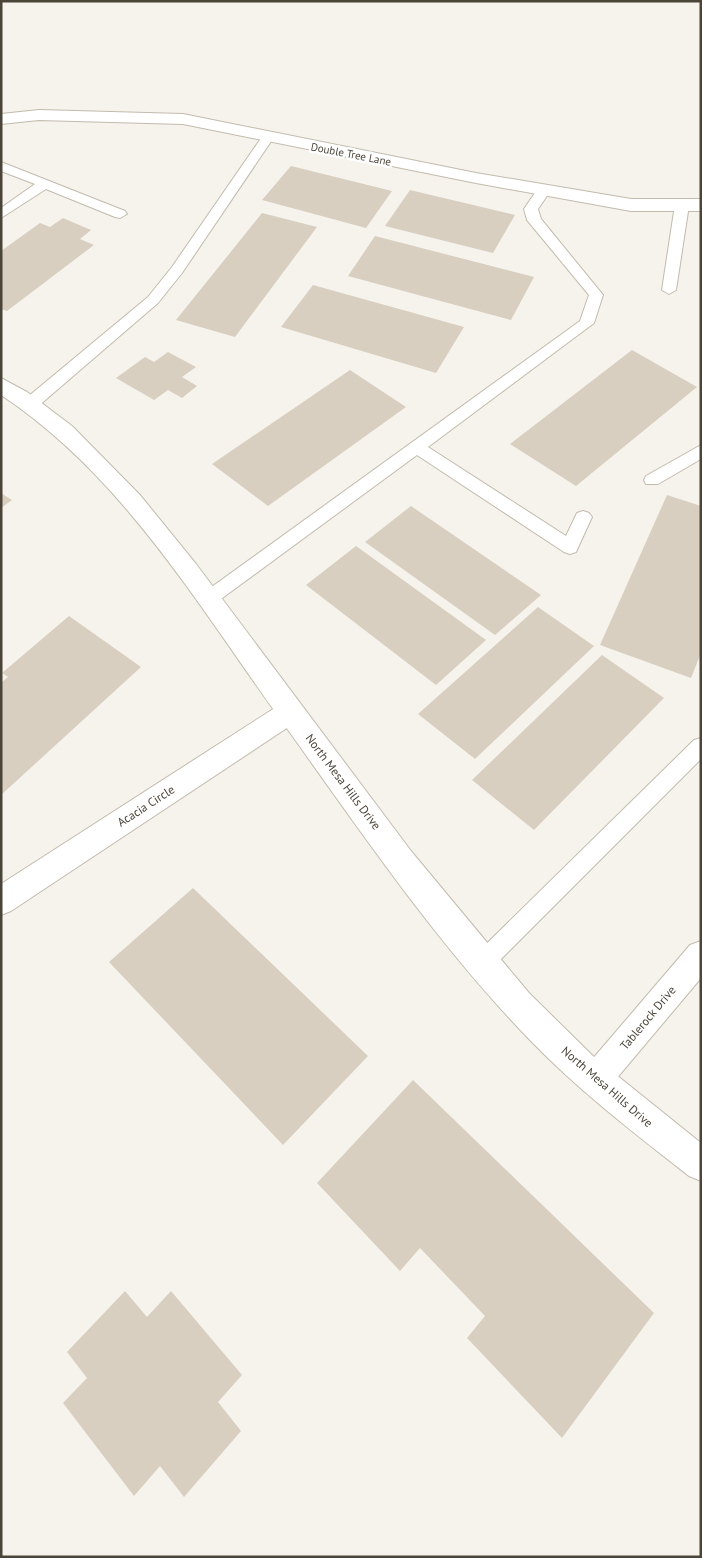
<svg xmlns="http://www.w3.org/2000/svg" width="702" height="1558" viewBox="0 0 702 1558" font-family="'PT Sans',sans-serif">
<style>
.building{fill:#d8cfc1}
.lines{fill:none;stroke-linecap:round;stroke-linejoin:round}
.service-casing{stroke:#c2bbae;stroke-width:2}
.minor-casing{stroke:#c2bbae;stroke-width:2}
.tertiary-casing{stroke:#c2bbae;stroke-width:2}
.service{fill:#fff;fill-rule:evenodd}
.minor{fill:#fff;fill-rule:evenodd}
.tertiary{fill:#fff;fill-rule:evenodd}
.labels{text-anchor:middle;stroke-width:5;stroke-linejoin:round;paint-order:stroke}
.far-street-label{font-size:11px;fill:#4b4439;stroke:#fff}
.street-label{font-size:12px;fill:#4b4439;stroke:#fff}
</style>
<rect width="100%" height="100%" fill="#f6f3ec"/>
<g class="building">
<path d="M291 166 392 191 366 228 262 200Z"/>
<path d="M410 190 515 215 493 253 385 226Z"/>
<path d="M262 213 317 227 235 337 176 320Z"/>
<path d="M63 218 91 230 80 239 94 245 7 311 1 309V251L40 223 50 227Z"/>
<path d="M375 236 534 277 511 320 348 276Z"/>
<path d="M313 285 464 327 436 373 281 327Z"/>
<path d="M632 350 697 387 576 486 510 444Z"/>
<path d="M168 352 196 367 182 377 197 386 182 398 168 390 154 400 116 378 145 357 154 362Z"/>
<path d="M350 370 406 407 268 506 212 464Z"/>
<path d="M1 493 12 500 1 508Z"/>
<path d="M667 495 701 506V653L691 678 600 645Z"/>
<path d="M411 506 541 595 495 635 365 542Z"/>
<path d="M356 546 486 640 436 685 306 585Z"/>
<path d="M538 607 594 646 475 759 418 714Z"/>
<path d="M69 616 141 667 1 795V683L8 677 2 673Z"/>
<path d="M602 655 664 698 534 830 472 780Z"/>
<path d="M193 888 368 1056 283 1145 109 962Z"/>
<path d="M413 1080 654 1313 562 1438 467 1338 485 1316 420 1248 400 1271 317 1183Z"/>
<path d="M125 1291 147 1317 171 1291 242 1375 218 1402 241 1431 184 1497 160 1466 134 1496 63 1403 87 1378 67 1352Z"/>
</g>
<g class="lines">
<defs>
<g id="service">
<path d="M268 133 274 137 182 273 158 303 36 408H24L22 404 24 400 148 297 172 267 264 134Z"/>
<path d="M1 162 125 211 127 214 120 218 115 217 46 189 1 218V208L35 184 1 171Z"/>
<path d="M544 186 551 190 538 209 541 219 603 295 594 323 428 447 566 536 577 513 583 511 589 513 592 517 576 552 570 554 564 552 417 455 214 604 208 606 202 604 199 599 202 594 580 321 589 295 527 220 524 209 539 187Z"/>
<path d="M682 201 689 205 676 290 669 294 662 290 675 205Z"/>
<path d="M701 445V459L658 484H646L644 480 646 476Z"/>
<path d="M701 738V759L491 969 483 973 475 969 472 962 475 955 694 740Z"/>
</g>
<g id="minor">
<path d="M39 110 183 114 476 173 631 199H701V211H631L476 183 183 124 39 120 1 124V114Z"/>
<path d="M290 701 299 704 303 712 299 720 11 911 1 915V884L281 704Z"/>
<path d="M701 941V978L606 1091 595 1096 584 1091 579 1080 584 1069 690 945Z"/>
</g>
<path id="tertiary" d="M1 378 27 392 72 426 140 495 196 564 411 851 529 993 594 1057 701 1143V1181L689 1176C634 1133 578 1090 529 1039 436 943 359 829 281 720 198 605 122 475 1 395Z"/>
</defs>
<use href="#service" class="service-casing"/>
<use href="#minor" class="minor-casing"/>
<use href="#tertiary" class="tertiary-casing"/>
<use href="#service" class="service"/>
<use href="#minor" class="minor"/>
<use href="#tertiary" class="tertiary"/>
</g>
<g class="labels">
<g class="far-street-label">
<text transform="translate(351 154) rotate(11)" y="4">Double Tree Lane</text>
</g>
<g class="street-label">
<text transform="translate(343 782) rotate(53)" y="4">North Mesa Hills Drive</text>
<text transform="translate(146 806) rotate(-33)" y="4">Acacia Circle</text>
<text transform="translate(648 1018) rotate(-50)" y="4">Tablerock Drive</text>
<text transform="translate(607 1087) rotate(41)" y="4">North Mesa Hills Drive</text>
</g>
</g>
<rect width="702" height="1558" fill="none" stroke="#4b4439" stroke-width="5"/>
</svg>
